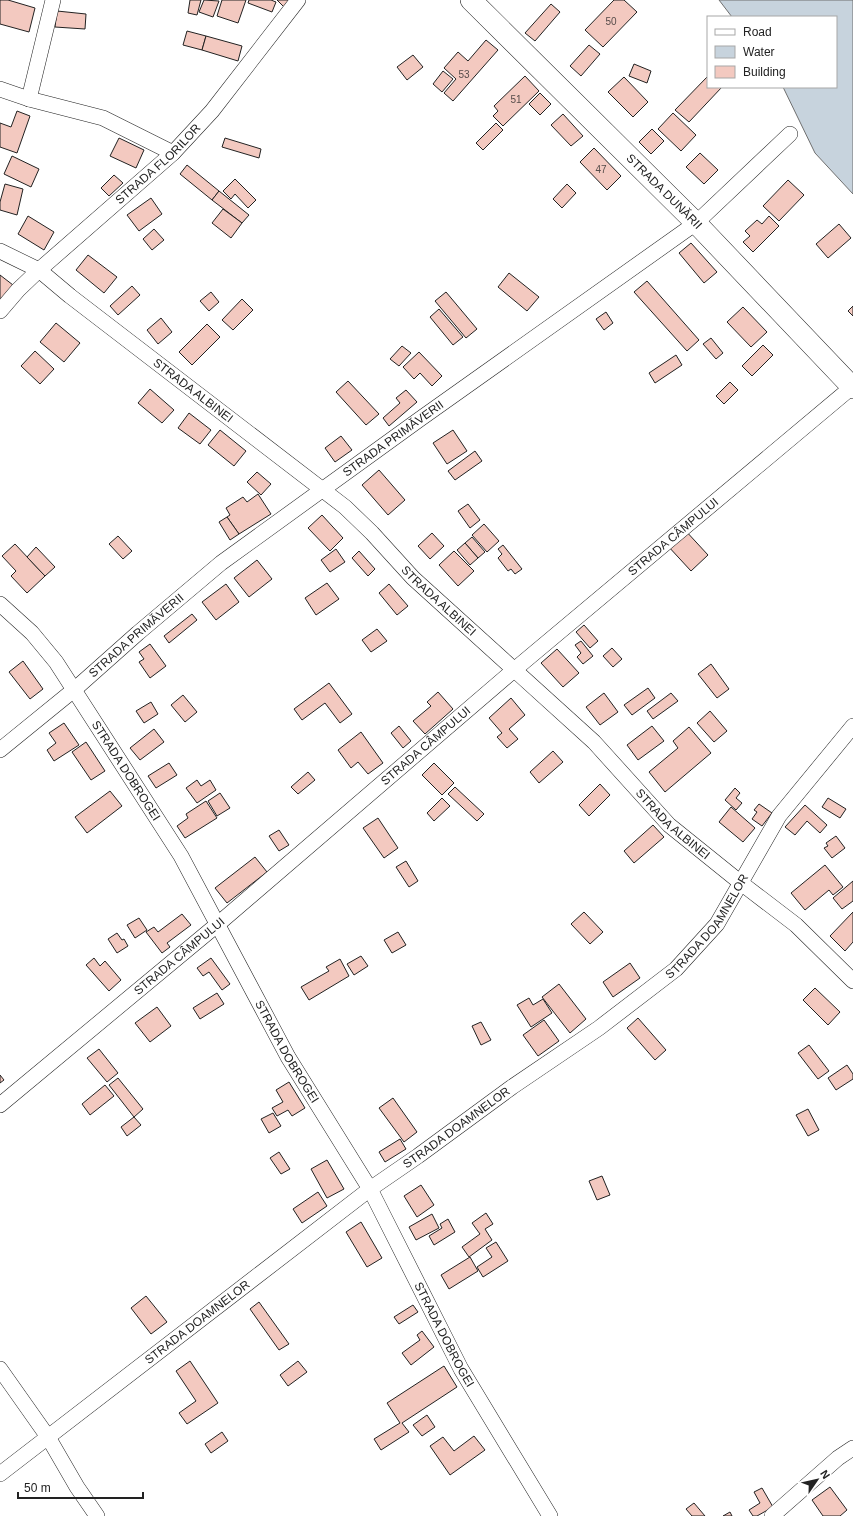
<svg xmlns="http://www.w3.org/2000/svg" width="853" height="1516" viewBox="0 0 853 1516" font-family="Arial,sans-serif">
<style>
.water{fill:#c7d3dd;stroke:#6f6f6f}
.building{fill:#f3c9c0;stroke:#222}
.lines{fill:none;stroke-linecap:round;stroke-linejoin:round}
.minor-casing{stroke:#222;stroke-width:16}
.secondary-casing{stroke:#222;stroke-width:22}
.minor{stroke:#fff;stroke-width:15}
.secondary{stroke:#fff;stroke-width:21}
.labels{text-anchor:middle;stroke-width:3;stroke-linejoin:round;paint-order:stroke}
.number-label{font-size:10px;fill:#564c4a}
.street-label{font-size:12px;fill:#222;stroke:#fff}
</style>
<rect width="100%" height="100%" fill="#fff"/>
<path class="water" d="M719 0H853V194L815 153 783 87H836V17H732Z"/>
<g class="building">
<path d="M0 0H8L35 8 29 32 0 24Z"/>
<path d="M190 0H201L197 15 188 13Z"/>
<path d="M204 0 219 1 213 17 199 12Z"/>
<path d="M222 0H246L238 23 217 16Z"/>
<path d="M249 0H271L276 2 272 12 248 3Z"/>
<path d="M277 0H289L284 7Z"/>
<path d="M614 0H624L637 12 603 47 585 30Z"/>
<path d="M551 4 560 12 535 41 525 33Z"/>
<path d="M57 11 86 14 85 29 55 27Z"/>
<path d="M187 31 206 36 202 50 183 45Z"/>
<path d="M206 36 242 46 238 61 202 50Z"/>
<path d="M486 40 498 50 453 101 444 93 456 79 444 68 458 52 468 61Z"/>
<path d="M589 45 600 54 581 76 570 66Z"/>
<path d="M413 55 423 67 407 80 397 67Z"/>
<path d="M634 64 651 71 647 83 629 76Z"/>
<path d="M443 71 453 79 442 92 433 84Z"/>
<path d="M525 76 539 91 503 126 493 116 498 111 494 106Z"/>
<path d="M708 76V87H722L689 122 675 110Z"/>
<path d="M624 77 648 102 633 117 608 92Z"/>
<path d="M540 93 551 104 540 115 529 104Z"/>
<path d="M17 111 30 116 17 153 0 147V123L11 127Z"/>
<path d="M673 113 696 135 681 151 658 129Z"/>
<path d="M563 114 583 136 571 146 551 125Z"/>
<path d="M496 123 503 130 483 150 476 143Z"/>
<path d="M652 129 664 141 651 154 639 142Z"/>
<path d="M119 138 144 150 136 168 110 156Z"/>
<path d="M225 138 261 149 259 158 222 147Z"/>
<path d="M594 148 621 176 607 190 580 162Z"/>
<path d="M700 153 718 170 704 184 686 167Z"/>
<path d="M12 156 39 169 31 187 4 174Z"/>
<path d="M187 165 219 191 212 200 180 174Z"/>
<path d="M114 175 123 183 109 196 101 188Z"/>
<path d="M235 179 256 200 248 208 235 194 231 199 223 191Z"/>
<path d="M788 180 804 195 779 221 763 206Z"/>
<path d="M5 184 23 189 17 215 0 210V202Z"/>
<path d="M567 184 576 193 562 208 553 199Z"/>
<path d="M219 191 249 215 242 223 212 200Z"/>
<path d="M151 198 162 214 139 231 127 215Z"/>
<path d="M223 209 242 223 231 238 212 223Z"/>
<path d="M28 216 54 232 44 250 18 234Z"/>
<path d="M769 216 779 226 753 252 743 242 750 236 745 231 757 220 762 224Z"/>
<path d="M839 224 851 238 828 258 816 244Z"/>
<path d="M154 229 164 240 152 250 143 239Z"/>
<path d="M691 243 717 272 704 283 679 253Z"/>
<path d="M88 255 117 277 104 293 76 270Z"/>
<path d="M509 273 539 297 527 311 498 287Z"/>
<path d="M0 275 13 285 0 301Z"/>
<path d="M647 281 699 340 687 351 634 292Z"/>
<path d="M132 286 140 295 118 315 110 306Z"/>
<path d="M211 292 219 302 209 311 200 301Z"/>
<path d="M446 292 477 329 466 338 435 301Z"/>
<path d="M242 299 253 310 233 330 222 320Z"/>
<path d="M853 306V316L848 311Z"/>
<path d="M743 307 767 332 751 347 727 322Z"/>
<path d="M439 309 463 337 453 345 430 317Z"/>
<path d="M606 312 613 323 604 330 596 319Z"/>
<path d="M161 318 172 332 158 344 147 330Z"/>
<path d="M56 323 80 343 64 362 40 342Z"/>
<path d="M207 324 220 337 192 365 179 352Z"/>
<path d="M711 338 723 353 716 359 703 344Z"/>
<path d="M763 345 773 355 752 376 742 366Z"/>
<path d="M402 346 411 353 399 366 390 359Z"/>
<path d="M35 351 54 369 40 384 21 366Z"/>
<path d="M419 352 442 376 432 386 420 373 414 379 403 367Z"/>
<path d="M676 355 682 365 655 383 649 373Z"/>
<path d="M348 381 379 414 366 425 336 392Z"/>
<path d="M730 382 738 390 724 404 716 396Z"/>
<path d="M150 389 174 410 162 423 138 403Z"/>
<path d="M406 390 417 402 389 426 383 418 400 403 396 398Z"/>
<path d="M189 413 211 430 200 444 178 428Z"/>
<path d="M220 430 246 451 234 466 208 445Z"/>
<path d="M453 430 467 451 447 464 433 443Z"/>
<path d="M341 436 352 450 335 462 325 448Z"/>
<path d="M475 451 482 461 455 480 448 471Z"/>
<path d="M379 470 405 500 388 515 362 485Z"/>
<path d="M257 472 271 484 261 495 247 482Z"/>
<path d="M258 494 271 514 239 534 227 517 230 515 226 508 243 497 247 502Z"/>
<path d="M468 504 480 520 470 528 458 511Z"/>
<path d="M322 515 343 538 330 551 308 528Z"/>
<path d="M227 517 239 534 230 540 219 522Z"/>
<path d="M484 524 499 541 487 552 472 535Z"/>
<path d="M684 529 708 555 691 571 667 545Z"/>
<path d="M432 533 444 546 430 559 418 546Z"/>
<path d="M118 536 132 551 123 559 109 544Z"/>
<path d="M472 537 485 552 478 558 465 543Z"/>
<path d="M465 543 478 558 470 565 457 550Z"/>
<path d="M15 544 45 576 27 593 11 576 16 571 2 556Z"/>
<path d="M503 545 522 569 515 574 511 569 508 571 498 558 502 554 498 549Z"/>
<path d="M36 547 55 567 45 576 27 557Z"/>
<path d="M336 549 345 562 330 572 321 560Z"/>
<path d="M359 551 375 569 368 576 352 558Z"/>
<path d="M454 551 474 571 458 586 439 565Z"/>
<path d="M257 560 272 579 249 597 234 578Z"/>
<path d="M327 583 339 599 316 615 305 598Z"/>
<path d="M226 584 239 602 216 620 202 602Z"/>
<path d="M389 584 408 606 397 615 379 593Z"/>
<path d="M192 614 197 620 169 643 164 636Z"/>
<path d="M584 625 598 641 590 648 576 632Z"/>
<path d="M377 629 387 641 371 652 362 640Z"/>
<path d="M581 641 593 656 583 664 577 657 581 653 575 645Z"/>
<path d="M150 644 166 666 150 678 139 662 144 659 139 652Z"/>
<path d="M612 648 622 659 613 667 603 656Z"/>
<path d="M557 649 579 673 563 687 541 663Z"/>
<path d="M23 661 43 689 30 699 9 672Z"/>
<path d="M711 664 729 689 717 698 698 674Z"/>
<path d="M329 683 352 714 340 723 325 703 302 720 294 709Z"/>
<path d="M648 688 655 698 632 715 624 705Z"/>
<path d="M438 692 453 709 425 734 413 721 431 706 427 702Z"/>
<path d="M604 693 618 712 600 725 586 707Z"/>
<path d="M671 693 678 701 653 719 647 711Z"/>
<path d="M183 695 197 712 185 722 171 705Z"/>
<path d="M511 698 525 715 509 729 518 739 507 748 497 737 502 733 489 718Z"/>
<path d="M151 702 158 714 144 723 136 711Z"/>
<path d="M710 711 727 731 714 742 697 723Z"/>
<path d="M64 723 79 745 54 761 47 750 56 743 49 733Z"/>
<path d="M399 726 411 741 403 748 391 733Z"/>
<path d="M652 726 664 741 638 760 627 745Z"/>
<path d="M689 727 711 753 665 792 649 772 678 748 673 741Z"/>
<path d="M154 729 164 742 140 760 130 748Z"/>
<path d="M361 732 383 763 368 774 358 762 351 768 338 750Z"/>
<path d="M86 742 105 771 91 780 72 752Z"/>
<path d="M553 751 563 762 539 783 530 772Z"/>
<path d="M169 763 177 775 156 788 148 776Z"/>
<path d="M434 763 454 783 442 795 422 775Z"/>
<path d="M308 772 315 780 298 794 291 787Z"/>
<path d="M197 780 201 786 210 780 216 790 197 803 186 788Z"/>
<path d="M600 784 610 795 589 816 579 805Z"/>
<path d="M455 787 484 814 477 821 448 794Z"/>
<path d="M735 788 740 793 736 798 742 803 736 810 725 800Z"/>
<path d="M110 791 122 806 87 833 75 817Z"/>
<path d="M220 793 230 808 217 816 208 801Z"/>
<path d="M442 798 450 806 434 821 427 813Z"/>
<path d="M828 798 846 809 840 818 822 807Z"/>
<path d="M206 801 217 818 185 838 177 826 188 818 186 814Z"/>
<path d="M759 804 772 813 762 826 752 819 757 812 754 810Z"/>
<path d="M805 805 827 825 820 833 807 821 795 835 785 827Z"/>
<path d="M731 807 755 828 743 842 719 822Z"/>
<path d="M378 818 398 848 384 858 363 828Z"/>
<path d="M653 825 664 837 634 863 624 851Z"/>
<path d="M279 830 289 845 279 851 269 836Z"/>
<path d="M836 836 845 848 832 858 824 848 828 846 826 843Z"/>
<path d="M255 857 267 872 227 903 215 888Z"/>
<path d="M406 861 418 881 409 887 396 867Z"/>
<path d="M825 865 843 887 833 895 829 890 805 910 791 893Z"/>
<path d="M853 881V901L842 909 833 898Z"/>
<path d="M584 912 603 932 590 944 571 924Z"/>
<path d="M853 912V942L845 951 830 936Z"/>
<path d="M182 914 191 925 167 943 170 947 162 953 146 932 154 927 158 932Z"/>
<path d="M139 918 147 930 135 938 127 925Z"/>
<path d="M398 932 406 945 392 953 384 940Z"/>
<path d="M117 933 122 940 124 939 128 946 117 953 108 939Z"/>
<path d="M361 956 368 966 354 975 347 964Z"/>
<path d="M94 958 100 966 105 961 121 980 109 991 86 965Z"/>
<path d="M211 958 230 984 222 990 209 972 203 976 197 968Z"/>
<path d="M340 959 349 976 309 1000 301 987 329 971 326 967Z"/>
<path d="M630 963 640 978 613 997 603 982Z"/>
<path d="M559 984 586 1019 570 1033 542 997Z"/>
<path d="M815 988 840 1012 828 1025 803 1000Z"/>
<path d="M217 993 224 1004 200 1019 193 1008Z"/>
<path d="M529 998 533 1005 543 999 552 1013 531 1027 517 1005Z"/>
<path d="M157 1007 171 1026 150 1042 135 1023Z"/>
<path d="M638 1018 666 1050 655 1060 627 1028Z"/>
<path d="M544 1020 559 1041 538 1056 523 1035Z"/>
<path d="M481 1022 491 1040 481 1045 472 1026Z"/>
<path d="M809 1045 829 1071 818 1079 798 1053Z"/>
<path d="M99 1049 118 1073 107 1082 87 1058Z"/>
<path d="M847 1065 853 1074V1079L836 1090 828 1078Z"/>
<path d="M0 1075 4 1080 0 1083Z"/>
<path d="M118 1078 143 1109 134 1117 109 1085Z"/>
<path d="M289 1082 305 1108 292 1116 288 1110 277 1116 272 1108 283 1102 276 1090Z"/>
<path d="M105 1085 114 1096 90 1115 82 1104Z"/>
<path d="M393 1098 417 1132 404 1142 379 1108Z"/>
<path d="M808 1109 819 1130 808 1136 796 1115Z"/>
<path d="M273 1113 281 1126 269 1133 261 1119Z"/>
<path d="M134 1117 141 1125 127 1136 121 1127Z"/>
<path d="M400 1139 406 1149 385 1162 379 1152Z"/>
<path d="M279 1152 290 1169 281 1174 270 1158Z"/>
<path d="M327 1160 344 1189 327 1198 311 1169Z"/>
<path d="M602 1176 610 1195 597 1200 589 1181Z"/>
<path d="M421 1185 434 1205 417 1217 404 1196Z"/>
<path d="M318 1192 327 1206 302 1223 293 1209Z"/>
<path d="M486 1213 493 1224 485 1229 492 1240 469 1257 462 1247 480 1234 472 1223Z"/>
<path d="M432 1214 439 1228 416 1240 409 1227Z"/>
<path d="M448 1219 455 1232 434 1245 429 1236 442 1228 440 1224Z"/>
<path d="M361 1222 382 1258 367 1267 346 1232Z"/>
<path d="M496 1242 508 1261 483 1277 477 1267 492 1257 486 1248Z"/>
<path d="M470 1257 478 1271 449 1289 441 1275Z"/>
<path d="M146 1296 167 1322 151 1334 131 1308Z"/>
<path d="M259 1302 289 1344 279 1350 250 1309Z"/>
<path d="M413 1305 418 1312 399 1324 394 1317Z"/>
<path d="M422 1331 434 1347 411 1365 402 1353 420 1340 417 1335Z"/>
<path d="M190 1361 218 1403 187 1424 179 1413 196 1401 176 1371Z"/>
<path d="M298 1361 307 1372 288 1386 280 1375Z"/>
<path d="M444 1366 457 1387 402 1423 409 1432 381 1450 374 1439 400 1423 387 1403Z"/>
<path d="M427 1415 435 1427 422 1436 413 1425Z"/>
<path d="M222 1432 228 1441 211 1453 205 1444Z"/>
<path d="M474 1436 485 1450 450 1475 430 1446 443 1437 454 1451Z"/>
<path d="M830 1487 847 1510 840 1516H823L812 1500Z"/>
<path d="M762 1488 773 1507 757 1516H753L749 1510 760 1503 754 1492Z"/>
<path d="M694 1503 705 1516H692L686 1509Z"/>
<path d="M730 1512 732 1516H723Z"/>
</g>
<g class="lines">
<defs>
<g id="minor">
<path d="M0 89 29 99 103 118 173 153"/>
<path d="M29 99 53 0"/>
<path id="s1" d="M0 251 39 270 70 296 345 507 372 533 413 578 594 742 669 825 741 883 796 925 853 981"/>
<path id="s2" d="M0 311 18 290 39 270 173 153 212 111 298 0"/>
<path id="s3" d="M0 604 32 633 56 662 181 856 288 1057 370 1189 461 1369 550 1516"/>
<path id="s4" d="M0 750 75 689 138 633 221 563 420 419 696 223 790 134"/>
<path id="s5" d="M0 1105 218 924 514 670 852 387"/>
<path d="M0 1369 48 1437 77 1487 97 1516"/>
<path id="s6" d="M0 1474 370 1189 418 1156 512 1087 599 1028 676 969 717 924 779 816 853 726"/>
<path d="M772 1516 838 1458 853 1448"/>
</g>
<g id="secondary">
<path id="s7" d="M471 0 696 223 853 388"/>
</g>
</defs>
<use href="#minor" class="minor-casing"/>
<use href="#secondary" class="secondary-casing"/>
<use href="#minor" class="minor"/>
<use href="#secondary" class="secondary"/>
</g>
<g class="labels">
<g class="number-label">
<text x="611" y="25">50</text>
<text x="464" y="78">53</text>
<text x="516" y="103">51</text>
<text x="601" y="173">47</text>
</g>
<g class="street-label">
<text dy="4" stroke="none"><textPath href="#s2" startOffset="216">STRADA FLORILOR</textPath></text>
<text dy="4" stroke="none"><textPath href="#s7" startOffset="272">STRADA DUNĂRII</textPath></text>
<text dy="4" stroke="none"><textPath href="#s1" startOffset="239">STRADA ALBINEI</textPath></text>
<text dy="4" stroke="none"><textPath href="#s4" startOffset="502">STRADA PRIMĂVERII</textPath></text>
<text dy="4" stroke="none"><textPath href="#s5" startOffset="881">STRADA CÂMPULUI</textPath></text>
<text dy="4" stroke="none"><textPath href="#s1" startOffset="563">STRADA ALBINEI</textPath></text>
<text dy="4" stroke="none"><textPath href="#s4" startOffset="178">STRADA PRIMĂVERII</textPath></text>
<text dy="4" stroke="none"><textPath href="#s5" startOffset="557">STRADA CÂMPULUI</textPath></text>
<text dy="4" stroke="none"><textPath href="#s3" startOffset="210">STRADA DOBROGEI</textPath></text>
<text dy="4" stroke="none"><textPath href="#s1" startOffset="887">STRADA ALBINEI</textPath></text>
<text dy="4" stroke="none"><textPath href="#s6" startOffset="897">STRADA DOAMNELOR</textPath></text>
<text dy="4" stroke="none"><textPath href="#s5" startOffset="233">STRADA CÂMPULUI</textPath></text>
<text dy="4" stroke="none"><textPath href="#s3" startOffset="534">STRADA DOBROGEI</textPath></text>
<text dy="4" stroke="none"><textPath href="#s6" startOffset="573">STRADA DOAMNELOR</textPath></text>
<text dy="4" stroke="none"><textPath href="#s6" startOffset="249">STRADA DOAMNELOR</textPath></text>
<text dy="4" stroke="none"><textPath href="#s3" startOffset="858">STRADA DOBROGEI</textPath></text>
</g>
</g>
<rect x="707" y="16" width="130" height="72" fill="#ffffff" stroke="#a7a7a7"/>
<rect x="715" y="29" width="20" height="6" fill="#ffffff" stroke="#a7a7a7"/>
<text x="743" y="36" font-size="12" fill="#222222">Road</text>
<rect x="715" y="46" width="20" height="12" fill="#c7d3dd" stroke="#a7a7a7"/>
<text x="743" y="56" font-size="12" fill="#222222">Water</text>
<rect x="715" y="66" width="20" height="12" fill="#f3c9c0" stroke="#a7a7a7"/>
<text x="743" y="76" font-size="12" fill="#222222">Building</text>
<g transform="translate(817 1480) rotate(56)" stroke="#ffffff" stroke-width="3" paint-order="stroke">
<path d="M0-3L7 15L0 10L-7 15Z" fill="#222222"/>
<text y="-6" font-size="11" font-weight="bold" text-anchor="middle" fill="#222222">N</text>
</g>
<path d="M18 1492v6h125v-6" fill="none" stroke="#222222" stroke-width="2"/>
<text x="24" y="1492" font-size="12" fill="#222222" stroke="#ffffff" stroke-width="3" paint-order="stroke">50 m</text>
</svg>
